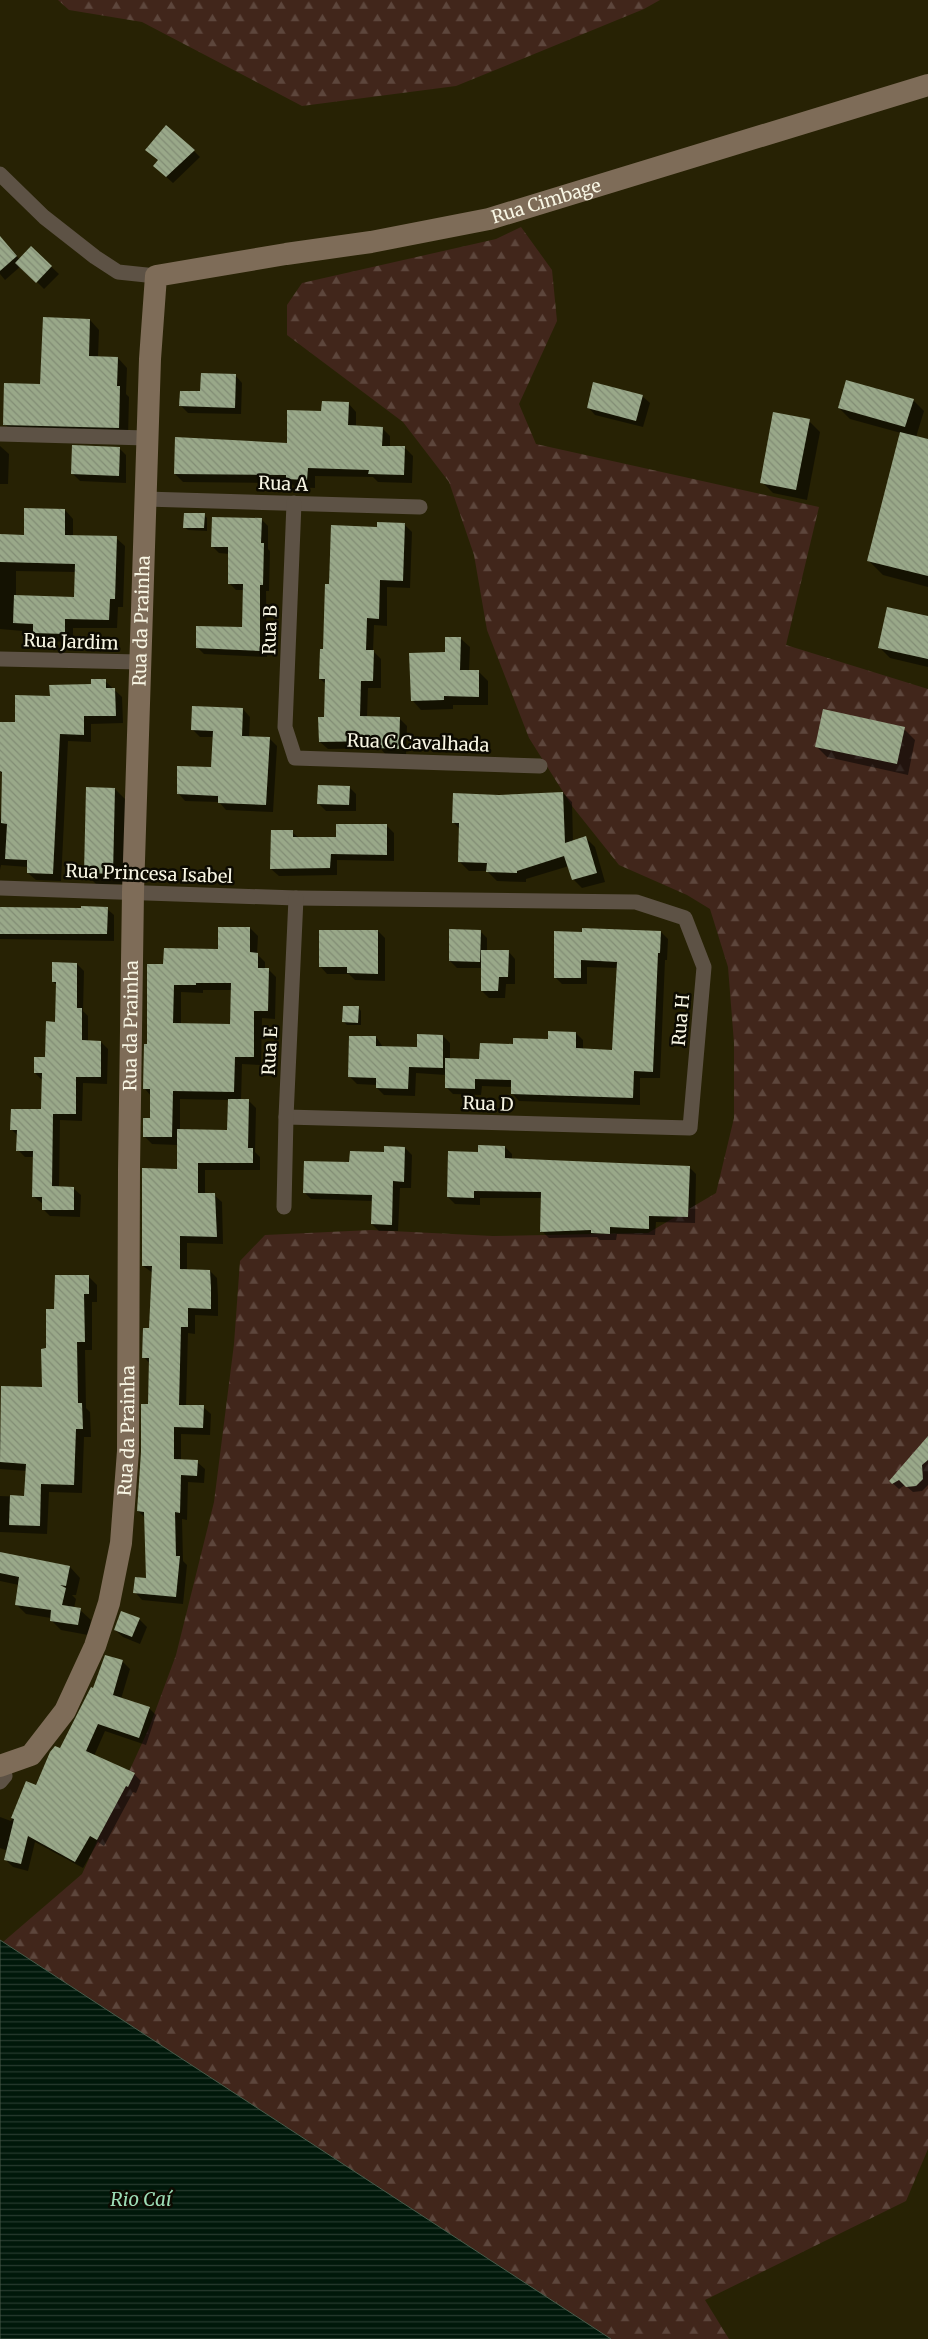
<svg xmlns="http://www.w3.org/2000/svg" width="928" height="2339" viewBox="0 0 928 2339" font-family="Merriweather,serif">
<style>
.forest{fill:url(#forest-firs)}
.water{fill:url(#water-rules);stroke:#4a5b4b}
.shadow{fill:#0007;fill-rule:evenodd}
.building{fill:url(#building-back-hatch);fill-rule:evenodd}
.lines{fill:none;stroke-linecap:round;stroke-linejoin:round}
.street{stroke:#5d5245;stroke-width:15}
.secondary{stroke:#7e6c58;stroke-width:22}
.labels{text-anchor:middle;stroke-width:5;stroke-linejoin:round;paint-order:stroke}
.street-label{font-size:18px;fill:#f8f6e4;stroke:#0d0b02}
.water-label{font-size:19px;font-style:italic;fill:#9dddb6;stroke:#0d0b02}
</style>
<defs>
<pattern id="forest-firs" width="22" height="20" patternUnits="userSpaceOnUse" patternTransform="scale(1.25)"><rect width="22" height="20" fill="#41261b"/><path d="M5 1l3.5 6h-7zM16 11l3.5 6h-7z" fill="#5d463c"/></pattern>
<pattern id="water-rules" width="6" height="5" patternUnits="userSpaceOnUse" patternTransform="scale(1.25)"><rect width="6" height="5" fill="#00180a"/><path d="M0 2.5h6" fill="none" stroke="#263a2e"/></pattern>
<pattern id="building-back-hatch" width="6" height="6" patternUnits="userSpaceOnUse" patternTransform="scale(1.25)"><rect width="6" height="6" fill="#99a889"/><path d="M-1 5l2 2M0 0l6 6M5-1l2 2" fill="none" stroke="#818c74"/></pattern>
</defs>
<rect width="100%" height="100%" fill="#272204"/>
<g class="forest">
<path d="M58 0H660L644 9 456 86 302 106 142 22 69 10Z"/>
<path d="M521 227 552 270 557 321 519 404 536 444 819 507 786 645 928 689V2149L906 2201 705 2300 729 2339H611L3 1942 82 1874 149 1728 176 1655 214 1502 234 1344 240 1261 265 1235 371 1230 493 1236 648 1233 716 1193 734 1118V1043L728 967 710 909 687 895 619 865 572 806 529 738 487 630 474 555 449 482 403 422 287 335V305L302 283 496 239Z"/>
</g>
<path class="water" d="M0 1940 611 2339H0Z"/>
<g class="shadow">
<path d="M147 150 194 151 200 157 173 183 154 166 159 161Z"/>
<path d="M0 237 20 260 31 248 59 274 44 289 21 266 5 280 0 274Z"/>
<path d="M90 320 99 330 98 357 118 358 127 368 126 394 129 397 128 437 14 434 5 424 42 385Z"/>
<path d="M235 375 242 383 241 414 188 413 181 406Z"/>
<path d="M642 396 650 403 643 427 595 415 588 407Z"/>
<path d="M913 400 924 411 916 437 928 440V587L883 575 869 561 901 433 850 419 839 408Z"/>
<path d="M348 403 356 412V427L382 428 390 436V447L405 448 413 456 412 483 378 482 373 477 315 476V488L295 487 291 483 183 482 175 474 288 444 323 412Z"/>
<path d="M809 421 820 432 807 500 773 493 762 482Z"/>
<path d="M0 446 9 454 8 484H0Z"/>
<path d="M119 448 126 455V483L80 481 73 474Z"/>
<path d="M65 510 73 519V536L116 538 125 546 123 607H118L117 628H73V642L43 641 34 632 0 629V535L25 536ZM16 571 76 572 75 598 16 597Z"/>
<path d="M204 515 207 518V531L188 530 184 527Z"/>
<path d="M261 519 268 526V549L270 551 269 591H266L267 657 204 654 197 647 243 629 244 590H236L229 583 230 554 219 553 212 546Z"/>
<path d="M404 524 412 532 410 588 387 587V626L374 625 373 651 381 659V688H368L367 717 399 718 407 726 406 756H387L380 748 328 749 320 742 325 718 326 684 320 679 330 585 378 528Z"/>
<path d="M928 618V667L890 658 879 647Z"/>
<path d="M460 638 470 647 469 672H479L488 681V705H453V709L421 710 412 700 446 653Z"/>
<path d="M105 681 122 697 123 723 91 724V742L68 741 61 881 36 880 28 873V867L1 865 0 870V824L1 813H3V775L0 771V723H16L51 697Z"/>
<path d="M243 709 250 717 249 738H269L277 746 273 812 226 810 219 802 185 801 178 793 212 769 214 737H200L192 729Z"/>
<path d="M904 729 915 740 908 775 827 757 816 746Z"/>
<path d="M349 787 356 794V811H326L319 804Z"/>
<path d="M115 789 126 800 124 884H96L85 873Z"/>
<path d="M563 793 572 802 573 842 586 838 595 847 605 882 582 888 573 879 569 866 526 879V882L497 881 487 871H469L460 862V829L453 822 499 796Z"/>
<path d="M387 826 394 833V861L337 860V875L279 876 271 869 292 832 299 838 337 839Z"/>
<path d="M0 908 107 909 114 915V941L0 939Z"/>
<path d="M250 928 258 936 257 954 265 962V969H268L276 977 275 1019 262 1018 261 1065 242 1064 241 1100H248L256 1108 255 1152 260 1157V1170H205V1194L214 1195 222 1202 223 1244 187 1243V1271H210L217 1278 218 1296V1316L195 1315V1334L188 1333 186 1406 203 1407 211 1414 210 1435 181 1434V1461L197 1462 205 1469 204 1483 188 1482 187 1520 182 1519 183 1561 187 1565 183 1604 142 1600 135 1592 147 1579 145 1518 138 1511 149 1405 150 1364 144 1357 151 1329 153 1273 143 1266 178 1170V1145L152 1144 144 1136 151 1120V1096L145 1089 148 1045 165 965 219 951ZM203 990H232V1025L181 1024V992L203 993ZM180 1099 229 1100 228 1131 180 1130Z"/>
<path d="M378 931 385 938V981L355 980 349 974H327L320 966Z"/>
<path d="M480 931 487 938V951H508L515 959V984H506L505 998H489L482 991V968H457L450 961Z"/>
<path d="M661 932 668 939 667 960H665L660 1078H640V1105L519 1101 512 1093V1087L482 1086 481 1095 453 1094 446 1087V1075L416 1073 415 1096 384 1095 377 1088V1085L357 1084 350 1077 376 1037 383 1047 418 1048 443 1036 450 1043V1060L480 1061 514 1045 549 1040 576 1033 583 1040V1050L613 1051 618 968 587 967V984H562L555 977V933Z"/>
<path d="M77 964 84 971 83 1011 88 1016V1042H101L108 1049 107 1084 83 1083 82 1121 60 1120 59 1188H73L81 1195 80 1217 50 1216 43 1209V1204L34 1197V1157H25L18 1150V1136L12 1130 43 1111 42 1080 35 1073 46 1059 56 1023 57 985 53 982Z"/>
<path d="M358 1007 361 1011V1025H347L344 1022Z"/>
<path d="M505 1147 512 1154V1159L689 1167 696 1174 695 1223 656 1222 655 1235 617 1234 616 1240H600L597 1237 549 1238 542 1231V1198H480V1205L455 1204 448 1197 479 1154Z"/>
<path d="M405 1148 412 1155 411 1188H400L398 1231H379L372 1224 373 1201 311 1199 304 1192 350 1163Z"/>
<path d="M89 1277 97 1285V1302H92V1350H85L86 1408 90 1412 91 1437H84L82 1493 49 1492 47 1534 0 1532V1496L26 1497 27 1471 0 1469V1434L43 1388 55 1310Z"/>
<path d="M928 1447V1485L922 1491 913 1492 905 1485 899 1489 890 1481Z"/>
<path d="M0 1553 70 1567 80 1578 76 1595H72L76 1599 74 1608 80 1610 91 1620 88 1635 61 1630 51 1620V1618L26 1614 16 1604 19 1585 0 1581Z"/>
<path d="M122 1612 140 1620 147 1627 140 1644 123 1637 115 1630Z"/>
<path d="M122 1661 130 1669 121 1699 149 1708 156 1715 146 1745 105 1731 94 1756 134 1774 141 1781 136 1793 133 1792 104 1846 98 1842 83 1868 35 1842 28 1871 13 1867 6 1860 8 1851 0 1848V1817L11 1821 27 1783 36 1786 61 1750 94 1690Z"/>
</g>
<g class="building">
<path d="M166 125 195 150 166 177 153 166 158 160 145 150Z"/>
<path d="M0 236 17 256 0 271Z"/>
<path d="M31 246 52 266 36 283 15 263Z"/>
<path d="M43 317 90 319 89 356 118 357 117 386H120L119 428 3 425 4 383 40 384Z"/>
<path d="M201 373 236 374 235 408 179 406 180 391H200Z"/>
<path d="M846 380 914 399 905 427 838 408Z"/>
<path d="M593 382 643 395 636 421 587 408Z"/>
<path d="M322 401 349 402 348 425 383 427 382 446H405L404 475 368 474 369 470 308 468 307 480 286 479V475L174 474 175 437 287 443V410L321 411Z"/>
<path d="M773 412 810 419 796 490 760 483Z"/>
<path d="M900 432 928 439V576L867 561Z"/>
<path d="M72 445 120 447 119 476 71 474Z"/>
<path d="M24 508 65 509V535L117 536 115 599H110L109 620 65 619V634L33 633V624L13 623 14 595 74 597 75 564 0 562V534L24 535Z"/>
<path d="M184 513H205L204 528H183Z"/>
<path d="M212 517 262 518 261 543H264L263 585H260V651L196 648V626L242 627 243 584H228V547H211Z"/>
<path d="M377 522 405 523 403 581 380 580 379 619 367 618 366 650H374L373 681H361L360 716 400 717 399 749 378 748 379 741 319 742 318 717H324L325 679H319L320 649H323L325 584H329L331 525 377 527Z"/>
<path d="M887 607 928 616V659L878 648Z"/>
<path d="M445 637H461L460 670H479V697L444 696V700L411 701 409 653 445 652Z"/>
<path d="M91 679H106V688H115L116 716H84V735L60 734 53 874 27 873V860L5 859 7 824 1 823 2 772 0 771V722H15V695L50 696 49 685 91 684Z"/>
<path d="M192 706 243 708 242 736 270 737 266 805 218 803V796L177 794V766L211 767 213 731 191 730Z"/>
<path d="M823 709 905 727 897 764 815 747Z"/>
<path d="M318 785 350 786 349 805 317 804Z"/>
<path d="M86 787 115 788 113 874 84 873Z"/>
<path d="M563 792 565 843 586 836 597 873 572 880 564 856 517 871V873L486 872 487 863 458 862 459 823H452L453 793 499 795Z"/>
<path d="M336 824H387V855L331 854 330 868 270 869 271 830H293V837H336Z"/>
<path d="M81 906 108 907 107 934H0V907L81 908Z"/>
<path d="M218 927H250V952L258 953V968H269L268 1011H254V1057H235L234 1092 173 1091 172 1137H143V1118H150V1089H143L144 1044H147V964H163L164 948 218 949ZM196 983H231L230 1024 173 1023 174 985H196Z"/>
<path d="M582 928 661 931 660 953H658L653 1072 634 1071 633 1098 511 1094V1080L475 1079V1089L445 1088V1058L479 1059 480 1043 513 1044V1038L548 1039V1031L576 1032V1048L612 1050 617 962 581 960V978H554V931L582 932Z"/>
<path d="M449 929 481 930 480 962 449 961Z"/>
<path d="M319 930H378V974L347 973V967H319Z"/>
<path d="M481 950H509L508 977H499L498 991H481Z"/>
<path d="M52 962 77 963V1008H82V1040L101 1041V1077H76V1114H53L52 1186 74 1187V1210H42V1197H32L33 1151H16L17 1130H10L11 1109H41L42 1073H34V1057H45L46 1021 55 1022 56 982H52Z"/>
<path d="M343 1006H359L358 1023 342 1022Z"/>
<path d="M417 1034 443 1035V1068L409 1067 408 1089 376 1088V1078L348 1077 349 1036H376V1046L417 1047Z"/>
<path d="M228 1099H249L248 1148H253V1163H198V1193H215L217 1237 180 1236V1269L210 1270 211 1288V1309L188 1308V1327H181L179 1405H204L203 1428 174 1427V1459L198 1460 197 1476 181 1475 180 1513 175 1512 176 1556H180L176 1597 133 1593 135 1577 146 1578 144 1512 137 1511 141 1452V1404H148L149 1358H142L143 1328H149L152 1266H142V1168L177 1169V1129L227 1130Z"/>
<path d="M478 1145 505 1146V1158L690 1166 688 1217 649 1216V1229L610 1227V1234L591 1233V1230L540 1232 541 1192 474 1191V1198L447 1197 448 1151 478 1152Z"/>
<path d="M384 1146 405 1147 404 1182 393 1181 392 1225 371 1224 372 1195 303 1193 304 1161 349 1162 350 1151 384 1152Z"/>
<path d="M55 1275H89V1294H84L85 1342H77L78 1403H82L83 1429H76L74 1485 41 1484 40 1526 9 1525 10 1495 24 1496 26 1464 0 1462 1 1386 42 1387 41 1349 46 1348V1309H54Z"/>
<path d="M928 1436V1460L922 1465 923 1479 916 1486 906 1487 899 1480 892 1484 889 1481Z"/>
<path d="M0 1552 70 1566 66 1586 60 1585 66 1588 62 1605 81 1608 78 1625 50 1621 51 1610 15 1605 19 1577 0 1573Z"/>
<path d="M121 1611 140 1618 132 1637 114 1630Z"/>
<path d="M105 1655 123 1660 113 1695 150 1707 139 1738 98 1724 86 1751 135 1773 128 1787 126 1786 97 1840 90 1836 75 1862 28 1836 21 1864 4 1860 14 1819 11 1818 26 1781 36 1785 50 1752 55 1746 60 1748 91 1687 93 1688Z"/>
</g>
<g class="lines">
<g class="street">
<path d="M0 174 44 217 95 257 118 272 156 276"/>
<path d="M0 434 147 438"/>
<path d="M145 499 420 507"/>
<path d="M294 503 285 727 295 758 540 766"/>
<path d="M0 659 140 662"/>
<path d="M0 888 296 898 636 902 685 918 704 967 690 1128 286 1117"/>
<path d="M284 1207 286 1117 296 898"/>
<path d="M0 1782 5 1776 3 1766"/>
</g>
<path class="secondary" id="s1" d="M0 1766 31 1755 65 1711 95 1646 109 1603 121 1543 128 1451 129 1170 133 892 150 359 156 276 286 254 371 242 489 219 928 85"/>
</g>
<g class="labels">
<g class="street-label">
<text dy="6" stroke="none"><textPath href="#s1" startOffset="1932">Rua Cimbage</textPath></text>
<text transform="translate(283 484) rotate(2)" y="6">Rua A</text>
<text dy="6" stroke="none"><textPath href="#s1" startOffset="1189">Rua da Prainha</textPath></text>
<text transform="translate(270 630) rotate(-88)" y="6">Rua B</text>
<text transform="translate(71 642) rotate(2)" y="6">Rua Jardim</text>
<text transform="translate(418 743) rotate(2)" y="6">Rua C Cavalhada</text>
<text transform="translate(149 874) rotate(2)" y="6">Rua Princesa Isabel</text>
<text transform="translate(681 1020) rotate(-85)" y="6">Rua H</text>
<text dy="6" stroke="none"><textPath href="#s1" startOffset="784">Rua da Prainha</textPath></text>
<text transform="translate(270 1051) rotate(-87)" y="6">Rua E</text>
<text transform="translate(488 1104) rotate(2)" y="6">Rua D</text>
<text dy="6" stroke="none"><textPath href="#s1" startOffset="379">Rua da Prainha</textPath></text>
</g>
<g class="water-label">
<text x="141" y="2206">Rio Caí</text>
</g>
</g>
</svg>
